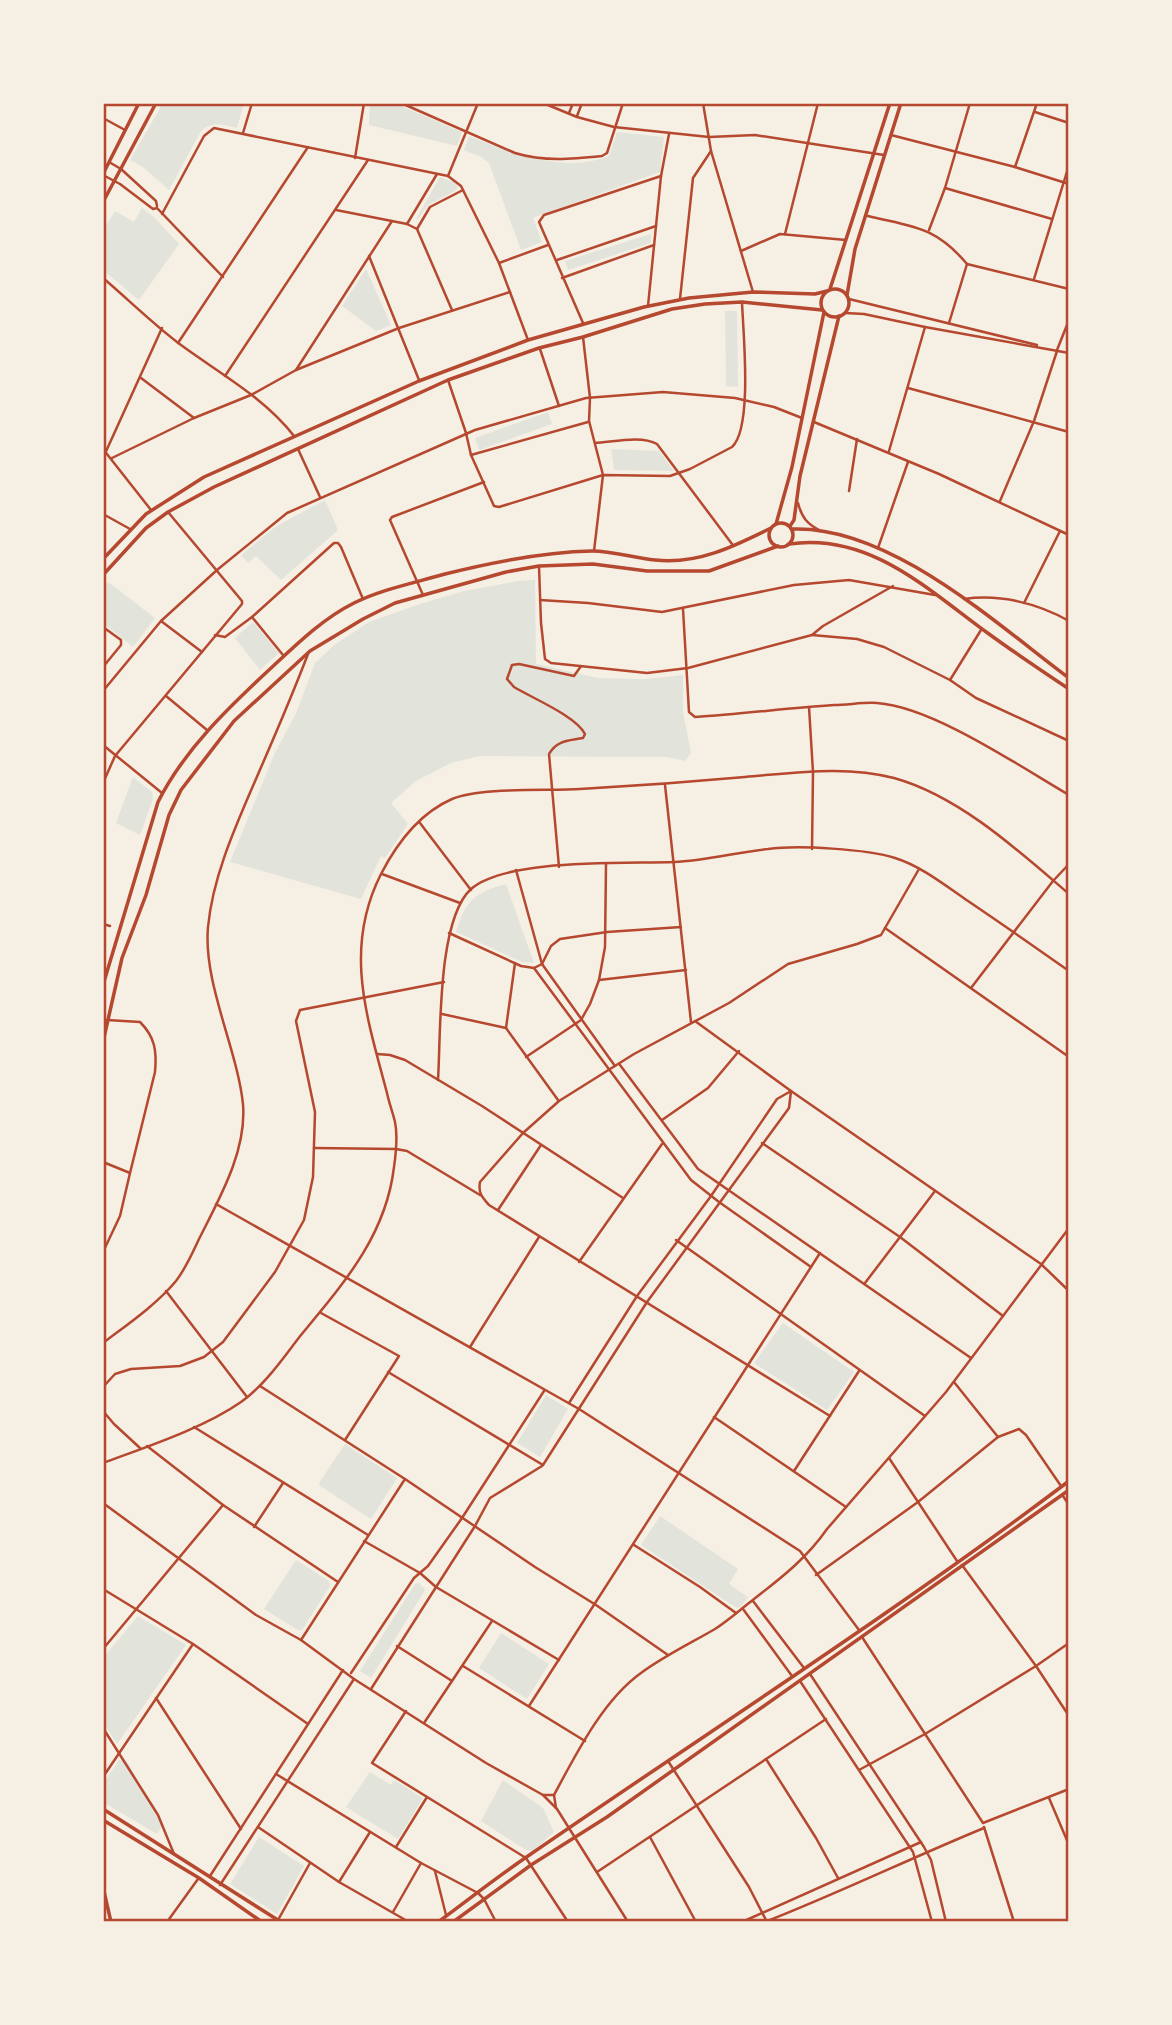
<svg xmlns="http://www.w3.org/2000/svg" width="1172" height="2025" viewBox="0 0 1172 2025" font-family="'PT Sans Narrow',sans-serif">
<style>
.green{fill:#e2e4dc}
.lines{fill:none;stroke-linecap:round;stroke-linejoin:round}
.minor{stroke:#b5482f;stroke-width:2.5}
.tertiary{stroke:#b5482f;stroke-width:2.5}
.secondary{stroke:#b5482f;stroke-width:3.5}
.trunk{stroke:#b5482f;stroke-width:3.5}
.neatline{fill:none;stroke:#b5482f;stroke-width:2.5}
</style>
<rect width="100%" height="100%" fill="#f6efe4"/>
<g class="green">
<path d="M163 103H244L237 128C224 125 212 121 201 131L169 190 143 167 130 160Z"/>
<path d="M370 103H394L462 132 457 146 369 125Z"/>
<path d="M617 132 664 137 660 172 533 218 542 242 521 250 489 163 481 157 464 150 469 136C513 153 562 174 609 156Z"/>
<path d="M440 177 454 182 458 187 455 191 428 205 418 219H416Z"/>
<path d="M142 208 154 217 179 244 139 300 103 270V231L115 211 134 222Z"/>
<path d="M651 234V243L568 270 565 261Z"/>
<path d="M366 269 391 325 376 331 342 306Z"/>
<path d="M725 311H737L738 387 726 386Z"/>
<path d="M548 412 552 424 479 450 475 438Z"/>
<path d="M611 449 659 451 674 471 614 470Z"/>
<path d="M325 500 338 530 281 580 256 556 248 563 241 555 275 527Z"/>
<path d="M535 580 536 664 598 678 645 679 683 675V712L691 753 685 761 667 757 479 756 451 763 416 781 391 803 408 824 385 858 381 856 361 899 230 862 274 755 297 711 315 663 333 646 369 622 420 604 464 591 518 581Z"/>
<path d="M108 582 155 618 133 647 103 623V589Z"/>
<path d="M253 622 279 653 260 670 235 638Z"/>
<path d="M133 777 152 792 153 799 140 835 116 823Z"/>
<path d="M506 884 534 963 522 962 456 932C465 901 475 892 506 884Z"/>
<path d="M783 1323 854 1372 827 1410 754 1363Z"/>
<path d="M546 1395 568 1409 540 1457 517 1443Z"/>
<path d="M345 1444 397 1478 371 1519 320 1486 319 1483Z"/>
<path d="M660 1516 738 1569 729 1584 748 1597 740 1608 735 1607 641 1545Z"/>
<path d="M296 1560 329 1581 330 1586 302 1630H298L264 1609Z"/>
<path d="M419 1583 425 1590 371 1678 360 1671 415 1584Z"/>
<path d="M138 1616 186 1645 117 1744 103 1722V1658Z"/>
<path d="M501 1633 549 1664 527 1699 479 1668Z"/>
<path d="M119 1760 127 1761 162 1826 157 1834 103 1802V1784Z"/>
<path d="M370 1772 391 1785 394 1780 423 1798 398 1839 346 1807Z"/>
<path d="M503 1780 543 1808 554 1832 533 1851 526 1850 481 1821Z"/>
<path d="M259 1837 304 1866 277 1914 230 1884Z"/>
</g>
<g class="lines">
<g class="minor">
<path d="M401 103 515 153C544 162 573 159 602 156L607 153 623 103"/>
<path d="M703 103 711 151 753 292"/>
<path d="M1035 112 1069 123"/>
<path d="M569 113 573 103"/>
<path d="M577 116 582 103"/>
<path d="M103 118 125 130"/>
<path d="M243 133 252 103"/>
<path d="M891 135 1015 167 1069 184"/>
<path d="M355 158 364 103"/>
<path d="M109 162 121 169 156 201 157 206"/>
<path d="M1015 167 1037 103"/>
<path d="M103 175 120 184 153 209 157 208 223 277"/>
<path d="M448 176 478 103"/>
<path d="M945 188 1052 219"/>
<path d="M336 210 407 224 417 229 452 310"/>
<path d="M162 214 204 136 214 128 448 176 461 186 499 263 528 340"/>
<path d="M868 216C913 227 935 226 967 264L949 323"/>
<path d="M407 224 437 174"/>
<path d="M417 229 430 207 463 190"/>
<path d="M929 230 945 188 970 103"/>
<path d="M785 234 818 103"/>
<path d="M741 251 780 234 846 240"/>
<path d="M369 256 419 380"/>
<path d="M557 260 656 226"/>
<path d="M499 263 548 245"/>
<path d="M967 264 1069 289"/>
<path d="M103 278C129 300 154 325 181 345 219 373 265 398 294 436"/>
<path d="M562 278 654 245"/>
<path d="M1034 279 1069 165"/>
<path d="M680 299 693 178 711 151"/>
<path d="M648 306 661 176 669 134"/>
<path d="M583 323 539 222 544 215 661 176"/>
<path d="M583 337 590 398 589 421 603 475 594 551"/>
<path d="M178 343 308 147"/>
<path d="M540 349 559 406"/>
<path d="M296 370 399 328 510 292"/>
<path d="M225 376 368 160"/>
<path d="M141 378 194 418"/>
<path d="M448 380 466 433 471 455 588 422"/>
<path d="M908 388 1069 432"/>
<path d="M595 443C613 442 641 435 657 444L732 544"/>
<path d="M103 449 151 510"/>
<path d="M298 449 320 497"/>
<path d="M889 451 925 327"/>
<path d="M471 455 494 506 499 507 603 475 670 476 690 469 732 447C753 428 743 331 742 302"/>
<path d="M103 458 162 328"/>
<path d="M112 458 194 418 251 395 296 370 392 221"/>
<path d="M849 491 857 439"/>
<path d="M1000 501 1034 421 1057 351"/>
<path d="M103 514 130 529"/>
<path d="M878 548 908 462"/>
<path d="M539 566 541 623 545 659 551 663 647 673 688 668 812 635 823 626 893 586"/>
<path d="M423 595 390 520 392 517 484 482"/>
<path d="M964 599C1000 594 1037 603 1069 621"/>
<path d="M540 600 588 603 662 612 794 585 849 580 935 595"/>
<path d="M1024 603 1060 531"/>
<path d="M683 609 689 712 695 717C742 714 788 708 834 705 848 705 863 702 877 703 933 707 1019 766 1069 795"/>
<path d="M252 617 283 655"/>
<path d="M161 621 202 652"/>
<path d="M103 627 121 640V645L103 667"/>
<path d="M215 635 225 637 252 617 334 543H338L341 547 363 599"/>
<path d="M812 635 857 639 884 647 950 680 976 698 1069 741"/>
<path d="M950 680 981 630"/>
<path d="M103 691 161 621 217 570 287 513 475 430 586 398 663 392 735 398 774 407 802 418"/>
<path d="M166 696 207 730"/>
<path d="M809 707 813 772 812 849"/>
<path d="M103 745 162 793"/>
<path d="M103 783 115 756 242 604V601L168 512"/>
<path d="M665 785 691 1022"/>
<path d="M420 823 471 890"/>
<path d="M559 867 549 754C557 740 568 741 583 738L585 734C576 716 532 698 514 687L507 679 512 665 519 664 574 676 581 666"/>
<path d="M516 870 542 964 615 1066"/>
<path d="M382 874 460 903"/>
<path d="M103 924 110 926"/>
<path d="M885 928 1069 1057"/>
<path d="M449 933 521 966 534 968 542 964 551 946 560 939 607 932 681 927"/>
<path d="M534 968 691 1180 719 1202 811 1267"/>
<path d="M599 980 686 970"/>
<path d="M971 988 1053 881 1069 864"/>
<path d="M442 1014 506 1028 558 1100"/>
<path d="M695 1021 791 1091 1041 1264 1069 1291"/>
<path d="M506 1028 515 963"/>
<path d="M377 1054 390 1055 405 1060 482 1106 623 1198"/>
<path d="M526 1057 581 1020 590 1004 599 980 605 947 606 864"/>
<path d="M620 1065 698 1169 971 1358"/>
<path d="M438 1080C441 1034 437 920 471 889 506 858 626 864 674 862 705 861 737 852 768 849 798 845 867 849 895 858 921 866 946 886 968 901 1002 924 1035 947 1069 971"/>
<path d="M662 1120 708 1088 739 1051"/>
<path d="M762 1143 900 1237 1003 1316"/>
<path d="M314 1148 396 1149 407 1151 480 1195"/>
<path d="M103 1162 130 1173 155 1072C157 1051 155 1037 140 1022L107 1020"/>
<path d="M216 1204 579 1409 800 1551 859 1630"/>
<path d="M498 1210 541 1145"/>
<path d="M676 1240 925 1416"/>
<path d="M103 1252 120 1216 130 1173"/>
<path d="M579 1262 662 1144"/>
<path d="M865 1283 935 1191"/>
<path d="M166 1291 247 1397"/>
<path d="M321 1313 399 1356 345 1440"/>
<path d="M103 1343C128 1324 156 1305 176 1281 186 1268 192 1254 199 1239 219 1199 247 1151 243 1104 237 1048 203 983 208 927 213 874 238 821 259 772 276 733 293 693 308 654"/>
<path d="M470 1347 539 1237"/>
<path d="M388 1372 543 1465 647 1302 789 1108 791 1091 777 1099 711 1196 637 1296 569 1403"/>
<path d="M954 1382 998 1437"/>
<path d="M260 1386 405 1479 535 1567 596 1605 668 1655"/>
<path d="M103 1387 115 1374 131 1369 180 1366 204 1357 223 1342 275 1272 304 1220 313 1177 315 1112 296 1021 300 1010 444 982"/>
<path d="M103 1411 114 1424 140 1448"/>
<path d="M830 1416 489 1205C482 1197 478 1193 480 1182L523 1133 559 1101 634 1054 729 1003 788 964 857 944 881 935 919 869"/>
<path d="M714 1417 846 1507"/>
<path d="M194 1427 368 1535"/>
<path d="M147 1446 223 1505 338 1582"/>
<path d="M889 1458 957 1561"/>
<path d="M103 1463C146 1447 204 1428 241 1402 265 1385 283 1358 301 1335 343 1284 386 1236 394 1167 396 1153 398 1136 395 1122 393 1113 389 1103 387 1093 367 1017 343 949 381 874 397 843 420 813 452 799 481 787 546 791 580 789 635 786 690 782 745 777 795 773 845 765 894 778 959 796 1019 851 1069 894"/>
<path d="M794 1471 859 1371"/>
<path d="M1063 1496 1069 1505"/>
<path d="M103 1503 256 1615 301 1640 354 1679 486 1763 543 1795 557 1809 628 1922"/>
<path d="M254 1527 283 1483"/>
<path d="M364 1541 420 1573 436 1587 559 1660"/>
<path d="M634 1545 700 1587 736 1613"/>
<path d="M962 1565 1036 1666 1069 1716"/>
<path d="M816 1575 918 1502 998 1437 1019 1429 1026 1435 1061 1486"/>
<path d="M103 1589 193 1644 308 1724"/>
<path d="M753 1601 804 1668"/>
<path d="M743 1609 792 1676"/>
<path d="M862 1637 983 1823 1069 1789"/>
<path d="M301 1640 405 1479"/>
<path d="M397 1646 452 1681"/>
<path d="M103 1649 223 1505"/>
<path d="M463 1666 585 1741"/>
<path d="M351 1673 414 1578 428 1566 462 1518 544 1391"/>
<path d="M810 1674 924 1847 931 1860 946 1922"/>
<path d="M800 1681 913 1852 932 1922"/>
<path d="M371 1689 475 1526 490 1498 542 1466"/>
<path d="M156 1698 241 1829"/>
<path d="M529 1706 820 1253"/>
<path d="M406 1711 372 1763 526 1858 568 1922"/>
<path d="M424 1723 492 1621"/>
<path d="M103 1728 158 1815 174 1854"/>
<path d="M766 1759 816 1838 838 1878"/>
<path d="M668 1761 749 1887 767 1922"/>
<path d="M859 1770 925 1734 1036 1666 1069 1643"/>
<path d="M276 1774 421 1863 478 1893 484 1899 496 1922"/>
<path d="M103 1777 193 1644"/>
<path d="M543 1795H554L556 1808"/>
<path d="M554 1795C576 1754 603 1700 641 1673 664 1656 691 1643 715 1629 729 1620 741 1609 754 1599 781 1578 807 1558 827 1529L946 1392 1069 1228"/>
<path d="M1049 1798 1069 1845"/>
<path d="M258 1827 339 1882 409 1922"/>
<path d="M984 1827 1014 1922"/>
<path d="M650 1837 696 1922"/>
<path d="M396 1847 427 1797"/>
<path d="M435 1871 446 1915"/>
<path d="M597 1872 826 1719"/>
<path d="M210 1876 343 1670"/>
<path d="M339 1882 370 1832"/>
<path d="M220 1885 354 1679"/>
<path d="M393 1912 421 1863"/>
<path d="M278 1920 310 1863"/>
<path d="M167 1922 198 1879"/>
<path d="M742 1922 921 1842"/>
<path d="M765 1922C839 1893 911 1858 984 1828"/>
</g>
<g class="tertiary">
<path d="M543 103 577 117 614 127 709 137 755 135 884 155"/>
<path d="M849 299 1037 345"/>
<path d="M845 313 864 314 925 327 1069 353"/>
<path d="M1057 350 1069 320"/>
<path d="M814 422 939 474 1069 535"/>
<path d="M798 503C802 518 807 524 821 531"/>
</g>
<g class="secondary">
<circle cx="835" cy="303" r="14"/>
<path d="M830 289 890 103"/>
<path d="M847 295 855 249 901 103"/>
<circle cx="781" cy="535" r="12"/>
<path d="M776 524 792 467 824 312"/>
<path d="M790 526 794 520 800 476 839 316"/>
<path d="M792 529C889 525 995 623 1069 678"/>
<path d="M789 544C870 532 928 590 989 634 1015 653 1042 671 1069 689"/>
<path d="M103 559 146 514 204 477 419 381 528 340 644 307 689 298 753 292 815 294 827 291"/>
<path d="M103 575 146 528 168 512 214 487 448 380 539 348 583 337 672 309 705 304 742 302 822 310"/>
<path d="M103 985 158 802C184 750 228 708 270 669 296 645 322 619 354 603 383 589 414 583 445 574 493 562 542 552 592 551 613 551 634 558 655 560 697 565 735 546 771 528"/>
<path d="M103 1042 122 958 146 895 169 815 181 790 234 721 310 651 363 619 395 603 506 572 539 566 593 564 647 571H709L778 546"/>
<path d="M103 1809 281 1922"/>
<path d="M103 1820 199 1878 262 1922"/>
<path d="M103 1887 111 1922"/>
<path d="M438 1922C468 1900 497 1877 528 1856 708 1732 894 1613 1069 1481"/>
<path d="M453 1922 531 1865 607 1817 1069 1490"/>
</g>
<g class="trunk">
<path d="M103 174 139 103"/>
<path d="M103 202 156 103"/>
</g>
</g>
<rect width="1172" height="2025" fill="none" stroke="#f6efe4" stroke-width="210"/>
<rect x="105" y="105" width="962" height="1815" class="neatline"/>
</svg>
